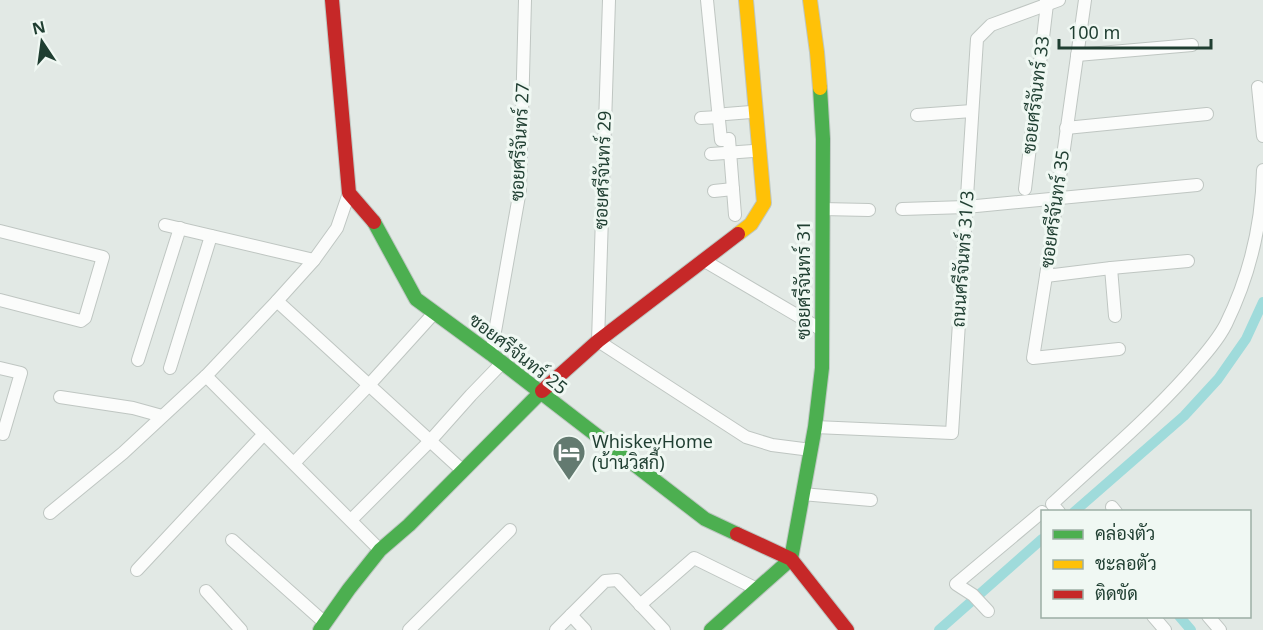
<svg xmlns="http://www.w3.org/2000/svg" width="1263" height="630" viewBox="0 0 1263 630" font-family="'Noto Sans',Sarabun,sans-serif">
<style>
.lines{fill:none;stroke-linecap:round;stroke-linejoin:round}
.canal{stroke:#9fdbdb;stroke-width:10}
.street-casing{stroke:#bfc6c2;stroke-width:14}
.fast-casing{stroke:#bec7c2;stroke-width:16}
.slow-casing{stroke:#bec7c2;stroke-width:16}
.jam-casing{stroke:#bec7c2;stroke-width:16}
.street{stroke:#fbfcfb;stroke-width:12}
.fast{stroke:#4caf50;stroke-width:14}
.slow{stroke:#ffc107;stroke-width:14}
.jam{stroke:#c62828;stroke-width:14}
.labels{text-anchor:middle;stroke-width:6;stroke-linejoin:round;paint-order:stroke}
.street-label{font-size:18px;fill:#1f3e31;stroke:#f0f8f3}
.poi-label{font-size:18px;fill:#1f3e31;stroke:#f0f8f3;text-anchor:start}
</style>
<rect width="100%" height="100%" fill="#e2e9e5"/>
<g class="lines">
<g class="canal">
<path d="M1074 512 1184 416 1218 379 1246 339 1263 302"/>
<path d="M1179 616 1191 630"/>
<path d="M939 630 1042 539"/>
</g>
<defs>
<g id="street">
<path d="M609 0 598 341 746 437 772 445 811 450"/>
<path d="M707 0 721 140 729 139 735 215"/>
<path d="M1085 0 1046 276 1111 268 1188 261"/>
<path d="M1077 55 1192 45"/>
<path d="M1258 87 1263 136"/>
<path d="M726 114 751 112"/>
<path d="M917 115 972 111"/>
<path d="M701 118 719 117"/>
<path d="M1066 128 1207 114"/>
<path d="M711 154 753 151"/>
<path d="M1025 189 1047 4 1046 0"/>
<path d="M714 191 733 189"/>
<path d="M822 209 869 210"/>
<path d="M902 209 966 207 1197 185"/>
<path d="M165 225 314 260"/>
<path d="M0 231 103 257 85 318 81 321 0 300"/>
<path d="M703 260 822 330"/>
<path d="M1111 268 1115 316"/>
<path d="M1046 276 1033 358 1119 349"/>
<path d="M277 301 463 471"/>
<path d="M491 354 520 190 525 0"/>
<path d="M138 360 180 228"/>
<path d="M0 368 21 373 3 434 0 433"/>
<path d="M170 368 211 236"/>
<path d="M206 376 380 550"/>
<path d="M60 397 133 408 162 416"/>
<path d="M815 427 952 433 977 39 991 25 1059 0"/>
<path d="M294 463 369 385 435 312"/>
<path d="M802 494 871 500"/>
<path d="M1112 507 1116 512"/>
<path d="M1059 512 1052 504C1097 462 1146 421 1187 375 1200 360 1217 342 1226 324 1249 277 1262 223 1263 170"/>
<path d="M50 513 123 453 206 376 277 301 314 260 337 228 349 193"/>
<path d="M351 520 430 441 471 395 502 363"/>
<path d="M232 540 325 623"/>
<path d="M137 570 264 434"/>
<path d="M206 591 241 630"/>
<path d="M640 605 694 558 757 589"/>
<path d="M988 611 973 595 956 584 1042 512"/>
<path d="M571 615 585 630"/>
<path d="M1153 616 1165 630"/>
<path d="M1208 616 1220 630"/>
<path d="M409 630 510 530"/>
<path d="M556 630 605 581 617 580 664 630"/>
</g>
<g id="fast">
<path d="M374 222 416 299 491 354 705 519 737 534"/>
<path d="M320 630 349 589 380 550 409 525 542 391"/>
<path d="M711 630 791 559 815 427 822 368 823 139 820 88"/>
</g>
<g id="slow">
<path d="M810 0 817 52 820 88"/>
<path d="M738 234 751 224 764 203 746 0"/>
</g>
<g id="jam">
<path d="M332 0 349 193 374 222"/>
<path d="M542 391 598 341 738 234"/>
<path d="M737 534 791 559 847 630"/>
</g>
</defs>
<use href="#street" class="street-casing"/>
<use href="#fast" class="fast-casing"/>
<use href="#slow" class="slow-casing"/>
<use href="#jam" class="jam-casing"/>
<use href="#street" class="street"/>
<use href="#fast" class="fast"/>
<use href="#slow" class="slow"/>
<use href="#jam" class="jam"/>
</g>
<defs>
<symbol id="hotel-pin" viewBox="-11 -11 22 30"><path d="M0 17L-7.5 6A9.5 9.5 0 1 1 7.5 6Z" fill="#637a70" stroke="#f0f8f3"/><path d="M-6-4.5h1.5V1H6V5H4.5V3h-9V5H-6ZM-4 0a1.8 1.8 0 1 1 3.6 0ZM.5 0V-2.5h3Q6-2.5 6 0Z" fill="#fff"/></symbol>
</defs>
<g fill-rule="evenodd">
<use href="#hotel-pin" x="550" y="433" width="38" height="52"/>
</g>
<g class="labels">
<g class="street-label">
<text transform="translate(1036 95) rotate(-83)" y="6">ซอยศรีจันทร์ 33</text>
<text transform="translate(520 142) rotate(-87)" y="6">ซอยศรีจันทร์ 27</text>
<text transform="translate(603 170) rotate(-88)" y="6">ซอยศรีจันทร์ 29</text>
<text transform="translate(1055 209) rotate(-82)" y="6">ซอยศรีจันทร์ 35</text>
<text transform="translate(963 259) rotate(-86)" y="6">ถนนศรีจันทร์ 31/3</text>
<text transform="translate(804 280) rotate(-90)" y="6">ซอยศรีจันทร์ 31</text>
<text transform="translate(518 354) rotate(38)" y="6">ซอยศรีจันทร์ 25</text>
</g>
<g class="poi-label">
<text x="592" y="448">WhiskeyHome<tspan x="592" dy="21">(บ้านวิสกี้)</tspan></text>
</g>
</g>
<rect x="1041" y="510" width="210" height="108" fill="#f0f8f3" stroke="#9caea5" stroke-width="1.5"/>
<rect x="1053" y="530" width="30" height="9" fill="#4caf50" stroke="#9caea5" stroke-width="1.5"/>
<text x="1095" y="540" font-size="18" fill="#1f3e31">คล่องตัว</text>
<rect x="1053" y="560" width="30" height="9" fill="#ffc107" stroke="#9caea5" stroke-width="1.5"/>
<text x="1095" y="570" font-size="18" fill="#1f3e31">ชะลอตัว</text>
<rect x="1053" y="590" width="30" height="9" fill="#c62828" stroke="#9caea5" stroke-width="1.5"/>
<text x="1095" y="600" font-size="18" fill="#1f3e31">ติดขัด</text>
<g transform="translate(42 42) rotate(347)" stroke="#f0f8f3" stroke-width="4.5" paint-order="stroke">
<path d="M0-4.5L10 22L0 15L-10 22Z" fill="#1f3e31"/>
<text y="-9" font-size="16" font-weight="bold" text-anchor="middle" fill="#1f3e31">N</text>
</g>
<path d="M1059 39v9h152v-9" fill="none" stroke="#1f3e31" stroke-width="3"/>
<text x="1068" y="39" font-size="18" fill="#1f3e31" stroke="#f0f8f3" stroke-width="4.5" paint-order="stroke">100 m</text>
</svg>
